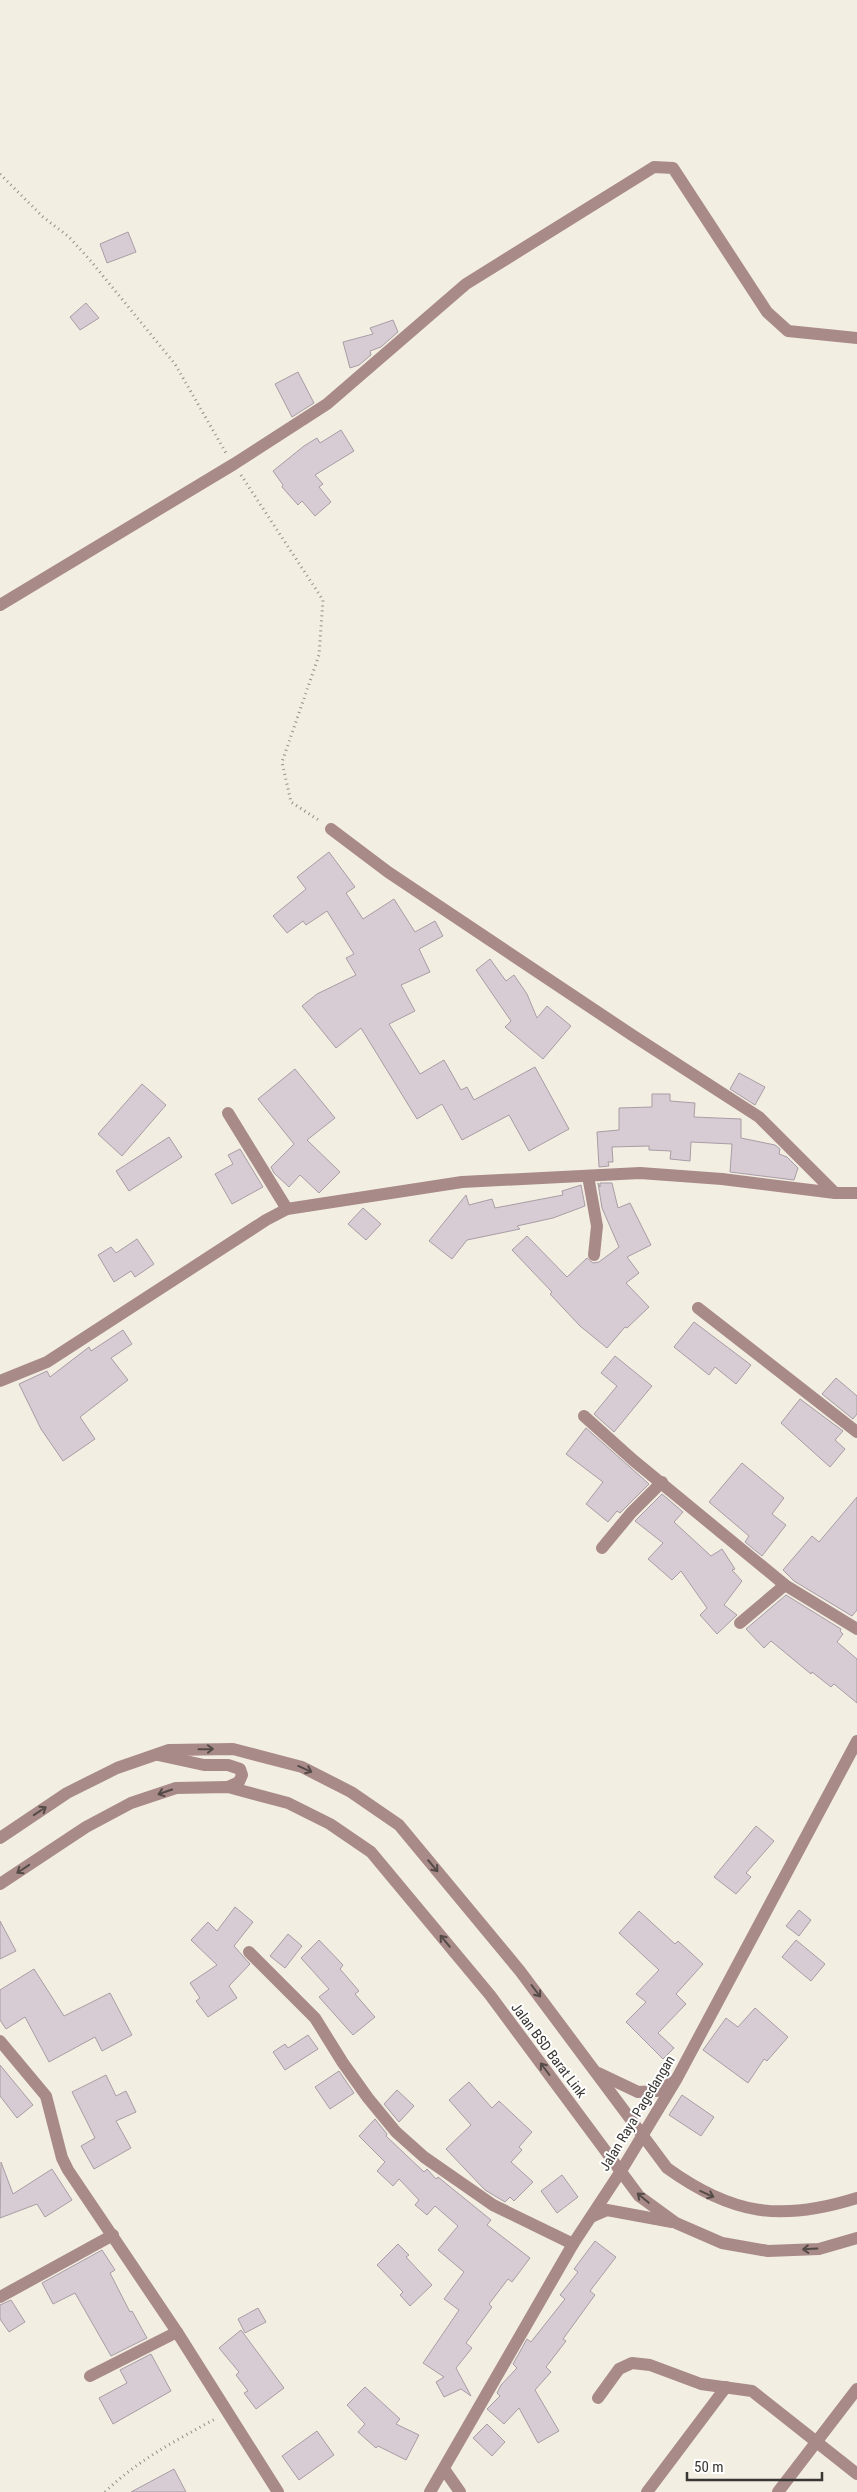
<svg xmlns="http://www.w3.org/2000/svg" width="857" height="2492" viewBox="0 0 857 2492" font-family="'Roboto Condensed',sans-serif">
<style>
.building{fill:#d8ccd4;stroke:#a89da5}
.lines{fill:none;stroke-linecap:round;stroke-linejoin:round}
.path{stroke:#939088;stroke-width:3;stroke-dasharray:1 4;stroke-linecap:butt}
.minor{stroke:#a88a89;stroke-width:12}
.oneway{stroke:#554c48}
.labels{text-anchor:middle;stroke-width:4;stroke-linejoin:round;paint-order:stroke}
.street-label{font-size:14px;fill:#393733;stroke:#fff}
</style>
<rect width="100%" height="100%" fill="#f3eee2"/>
<g class="building">
<path d="M128 232 136 252 107 263 100 244Z"/>
<path d="M86 303 99 318 80 330 70 317Z"/>
<path d="M393 320 398 332 381 347 370 351 371 355 359 365 350 368 343 342 373 334 370 328Z"/>
<path d="M298 372 314 403 292 417 275 384Z"/>
<path d="M341 430 354 451 315 475 323 484 319 487 331 502 315 516 302 501 298 505 282 487 283 485 273 471 304 446 317 438 320 443Z"/>
<path d="M329 852 355 887 346 893 363 919 394 899 415 932 435 921 443 936 419 949 430 972 401 985 415 1011 389 1024 420 1074 444 1060 461 1090 467 1087 474 1100 535 1067 569 1129 529 1151 509 1115 462 1140 442 1104 417 1119 361 1028 336 1048 302 1006 317 994 356 975 346 958 354 954 327 911 306 925 303 921 287 933 273 916 306 889 297 877Z"/>
<path d="M490 959 506 981 514 975 527 994 537 1018 547 1006 571 1026 543 1059 505 1027 511 1021 476 970Z"/>
<path d="M295 1069 335 1118 307 1140 340 1172 319 1193 300 1175 289 1187 274 1173 271 1167 294 1144 258 1099Z"/>
<path d="M739 1073 765 1087 755 1105 730 1089Z"/>
<path d="M142 1084 166 1105 122 1156 98 1134Z"/>
<path d="M652 1094H670V1101L695 1103 694 1117 741 1119V1138L775 1145 780 1149 779 1154 787 1157 798 1168 794 1180 730 1172 732 1144 691 1142 690 1161 670 1159 671 1151 649 1150V1146L612 1147 613 1162H608L609 1166 599 1167 597 1132 619 1130V1108L652 1107Z"/>
<path d="M169 1137 182 1157 129 1191 116 1171Z"/>
<path d="M240 1149 263 1187 232 1204 215 1174 233 1164 228 1155Z"/>
<path d="M598 1183 600 1187V1183H612L618 1208 630 1203 651 1245 627 1257 639 1273 626 1283 649 1307 627 1328 625 1327 607 1348 580 1326 550 1294 552 1292 512 1250 527 1236 567 1277 587 1258 593 1263 599 1262 619 1247 602 1208Z"/>
<path d="M581 1185 585 1206 553 1218 517 1226 520 1229 467 1240 452 1259 429 1241 466 1195 469 1205 492 1199 495 1208 563 1195 562 1191Z"/>
<path d="M363 1208 381 1224 366 1240 348 1224Z"/>
<path d="M137 1239 154 1264 135 1277 131 1271 114 1282 98 1255 111 1247 116 1253Z"/>
<path d="M694 1322 751 1365 736 1384 715 1367 709 1375 674 1347Z"/>
<path d="M123 1330 132 1344 111 1358 128 1380 80 1417 95 1439 63 1461 41 1429 19 1384 47 1371 50 1377 89 1347 91 1351Z"/>
<path d="M615 1356 652 1386 614 1432 594 1414 617 1386 601 1373Z"/>
<path d="M836 1378 857 1396V1414L853 1419 822 1394Z"/>
<path d="M800 1399 843 1431 835 1440 845 1449 830 1467 781 1423Z"/>
<path d="M586 1428 649 1484 620 1513 617 1511 608 1522 586 1504 603 1482 566 1454Z"/>
<path d="M742 1463 784 1498 772 1514 786 1525 762 1556 745 1542 749 1536 709 1502Z"/>
<path d="M662 1494 683 1512 674 1522 711 1556 722 1549 735 1569 732 1570 742 1581 724 1605 737 1615 717 1634 700 1615 707 1608 681 1571 672 1580 648 1559 663 1543 635 1521Z"/>
<path d="M857 1497V1610L852 1616 794 1581 783 1570 812 1536 819 1542Z"/>
<path d="M786 1595 841 1629 840 1631 843 1634 837 1642 857 1659V1703L834 1684 831 1687 812 1672 811 1674 771 1641 764 1648 746 1629Z"/>
<path d="M756 1826 774 1841 746 1873 751 1877 736 1894 714 1877Z"/>
<path d="M235 1907 253 1922 234 1946 250 1964 229 1986 237 1998 208 2017 196 2001 200 1998 190 1983 217 1965 191 1940 208 1922 217 1931Z"/>
<path d="M799 1910 811 1920 799 1936 786 1926Z"/>
<path d="M639 1911 675 1944 678 1941 703 1964 676 1994 686 2004 658 2033 674 2048 663 2059 626 2022 646 2002 636 1994 659 1970 619 1933Z"/>
<path d="M0 1921 16 1951 0 1959Z"/>
<path d="M288 1934 302 1946 285 1968 270 1956Z"/>
<path d="M319 1940 343 1965 340 1969 359 1991 355 1994 375 2017 353 2035 319 1997 329 1989 301 1958Z"/>
<path d="M796 1940 825 1964 811 1981 782 1957Z"/>
<path d="M34 1969 64 2016 110 1993 132 2035 102 2051 95 2037 49 2062 25 2017 6 2029 0 2020V1990Z"/>
<path d="M755 2008 788 2037 767 2061 764 2059 748 2083 703 2050 726 2018 738 2027Z"/>
<path d="M308 2035 318 2049 285 2070 273 2052 285 2044 288 2048Z"/>
<path d="M0 2065 33 2105 17 2118 0 2096Z"/>
<path d="M339 2071 354 2093 330 2109 315 2087Z"/>
<path d="M106 2075 116 2096 126 2091 136 2112 116 2121 131 2148 94 2169 81 2146 95 2138 72 2092Z"/>
<path d="M469 2082 492 2108 499 2101 532 2132 519 2147 522 2150 511 2162 533 2182 514 2201 510 2197 505 2202 485 2190 446 2149 471 2125 449 2100Z"/>
<path d="M397 2090 414 2106 399 2122 384 2104Z"/>
<path d="M682 2095 714 2117 701 2136 669 2115Z"/>
<path d="M375 2119 387 2134 386 2136 424 2172 427 2169 436 2179 438 2177 491 2220 487 2225 530 2258 512 2282 508 2279 489 2304 492 2307 466 2343 472 2348 456 2368 471 2396 461 2389 444 2397 436 2382 444 2377 423 2363 459 2310 444 2299 464 2272 438 2250 458 2226 435 2206 427 2215 415 2205 419 2200 399 2179 393 2186 377 2171 385 2162 359 2136Z"/>
<path d="M1 2162 13 2194 52 2169 72 2200 45 2217 37 2204 0 2218Z"/>
<path d="M562 2175 578 2197 557 2213 541 2191Z"/>
<path d="M595 2241 616 2257 590 2291 595 2295 563 2339 566 2341 546 2367 551 2372 535 2390 559 2431 538 2443 519 2408 504 2424 487 2409 500 2396 497 2393 501 2385 517 2368 513 2364 527 2339 531 2342 565 2299 560 2295 578 2272 574 2269Z"/>
<path d="M398 2244 409 2255 406 2257 432 2285 410 2306 400 2295 403 2292 377 2265Z"/>
<path d="M102 2250 115 2270 110 2273 130 2312 132 2311 147 2338 111 2356 75 2293 53 2304 42 2283Z"/>
<path d="M11 2300 25 2322 9 2332 0 2319V2305Z"/>
<path d="M258 2308 266 2322 245 2333 238 2319Z"/>
<path d="M241 2330 284 2388 256 2409 244 2393 248 2391 236 2375 239 2372 219 2348Z"/>
<path d="M151 2354 171 2391 113 2424 99 2398 127 2383 120 2370Z"/>
<path d="M365 2387 400 2419 396 2424 419 2435 406 2460 378 2446 376 2448 358 2432 365 2424 347 2405Z"/>
<path d="M487 2424 505 2442 492 2456 473 2438Z"/>
<path d="M317 2431 334 2455 299 2480 282 2456Z"/>
<path d="M174 2469 186 2492H131Z"/>
</g>
<g class="lines">
<g class="path">
<path d="M0 174 43 217 69 237 90 260 175 364 226 453"/>
<path d="M241 475 323 600 319 655 282 762 291 802 320 821"/>
<path d="M105 2492C138 2460 175 2441 215 2419"/>
</g>
<g class="minor">
<path d="M0 605 234 464 327 404 466 284 654 167 673 168 767 312 788 331 857 338"/>
<path d="M331 829 388 872 632 1035 759 1117 835 1193"/>
<path d="M228 1113 287 1209"/>
<path d="M588 1176 597 1226 594 1255"/>
<path d="M698 1308 857 1432"/>
<path d="M0 1381 47 1362 266 1220 287 1209 462 1182 640 1173 722 1179 835 1193H857"/>
<path d="M584 1416 633 1460 785 1585 857 1629"/>
<path d="M602 1548 631 1513 662 1482"/>
<path d="M740 1623 785 1585"/>
<path d="M158 1755 204 1765H228L240 1769 242 1775 239 1782 228 1787"/>
<path d="M0 1838 67 1793 117 1768 169 1750 233 1749 302 1767 351 1792 399 1825 520 1971 667 2168C732 2215 781 2222 857 2198"/>
<path d="M0 1884 86 1827 131 1803 176 1788 228 1787 288 1803 330 1824 371 1852 490 1995 639 2196 676 2223 722 2243 768 2251 819 2249 857 2238"/>
<path d="M249 1952 315 2018 343 2063 368 2098 396 2132 424 2157 493 2205 573 2244"/>
<path d="M0 2041 46 2096 62 2158 68 2170 177 2332 278 2492"/>
<path d="M598 2073 638 2092 657 2091 674 2081"/>
<path d="M591 2217 607 2210 672 2222"/>
<path d="M0 2297 113 2235"/>
<path d="M90 2376 177 2332"/>
<path d="M598 2398 619 2369 632 2363 650 2365 701 2384 752 2391 857 2474"/>
<path d="M444 2469 460 2492"/>
<path d="M430 2492 573 2244 621 2171 676 2080 857 1741"/>
<path d="M647 2492 726 2387"/>
<path d="M778 2492 857 2389"/>
</g>
</g>
<defs><path id="oneway-shaft" d="M-6 0H5M1.5-3L5.5 0L1.5 3" fill="none" stroke-width="1.6" stroke-linecap="round" stroke-linejoin="round" transform="scale(1.25)"/></defs>
<g class="oneway">
<use href="#oneway-shaft" transform="translate(206 1749) rotate(-1)"/>
<use href="#oneway-shaft" transform="translate(305 1769) rotate(24)"/>
<use href="#oneway-shaft" transform="translate(165 1792) rotate(161)"/>
<use href="#oneway-shaft" transform="translate(40 1811) rotate(-34)"/>
<use href="#oneway-shaft" transform="translate(433 1866) rotate(50)"/>
<use href="#oneway-shaft" transform="translate(23 1869) rotate(146)"/>
<use href="#oneway-shaft" transform="translate(445 1941) rotate(-130)"/>
<use href="#oneway-shaft" transform="translate(536 1991) rotate(53)"/>
<use href="#oneway-shaft" transform="translate(545 2069) rotate(-127)"/>
<use href="#oneway-shaft" transform="translate(707 2194) rotate(24)"/>
<use href="#oneway-shaft" transform="translate(643 2198) rotate(-140)"/>
<use href="#oneway-shaft" transform="translate(810 2249) rotate(177)"/>
</g>
<g class="labels">
<g class="street-label">
<text transform="translate(549 2050) rotate(53)" y="5">Jalan BSD Barat Link</text>
<text transform="translate(637 2113) rotate(-59)" y="5">Jalan Raya Pagedangan</text>
</g>
</g>
<path d="M687 2472v8h135v-8" fill="none" stroke="#393733" stroke-width="2.5"/>
<text x="694" y="2472" font-size="15" fill="#393733" stroke="#ffffff" stroke-width="4" paint-order="stroke">50 m</text>
</svg>
